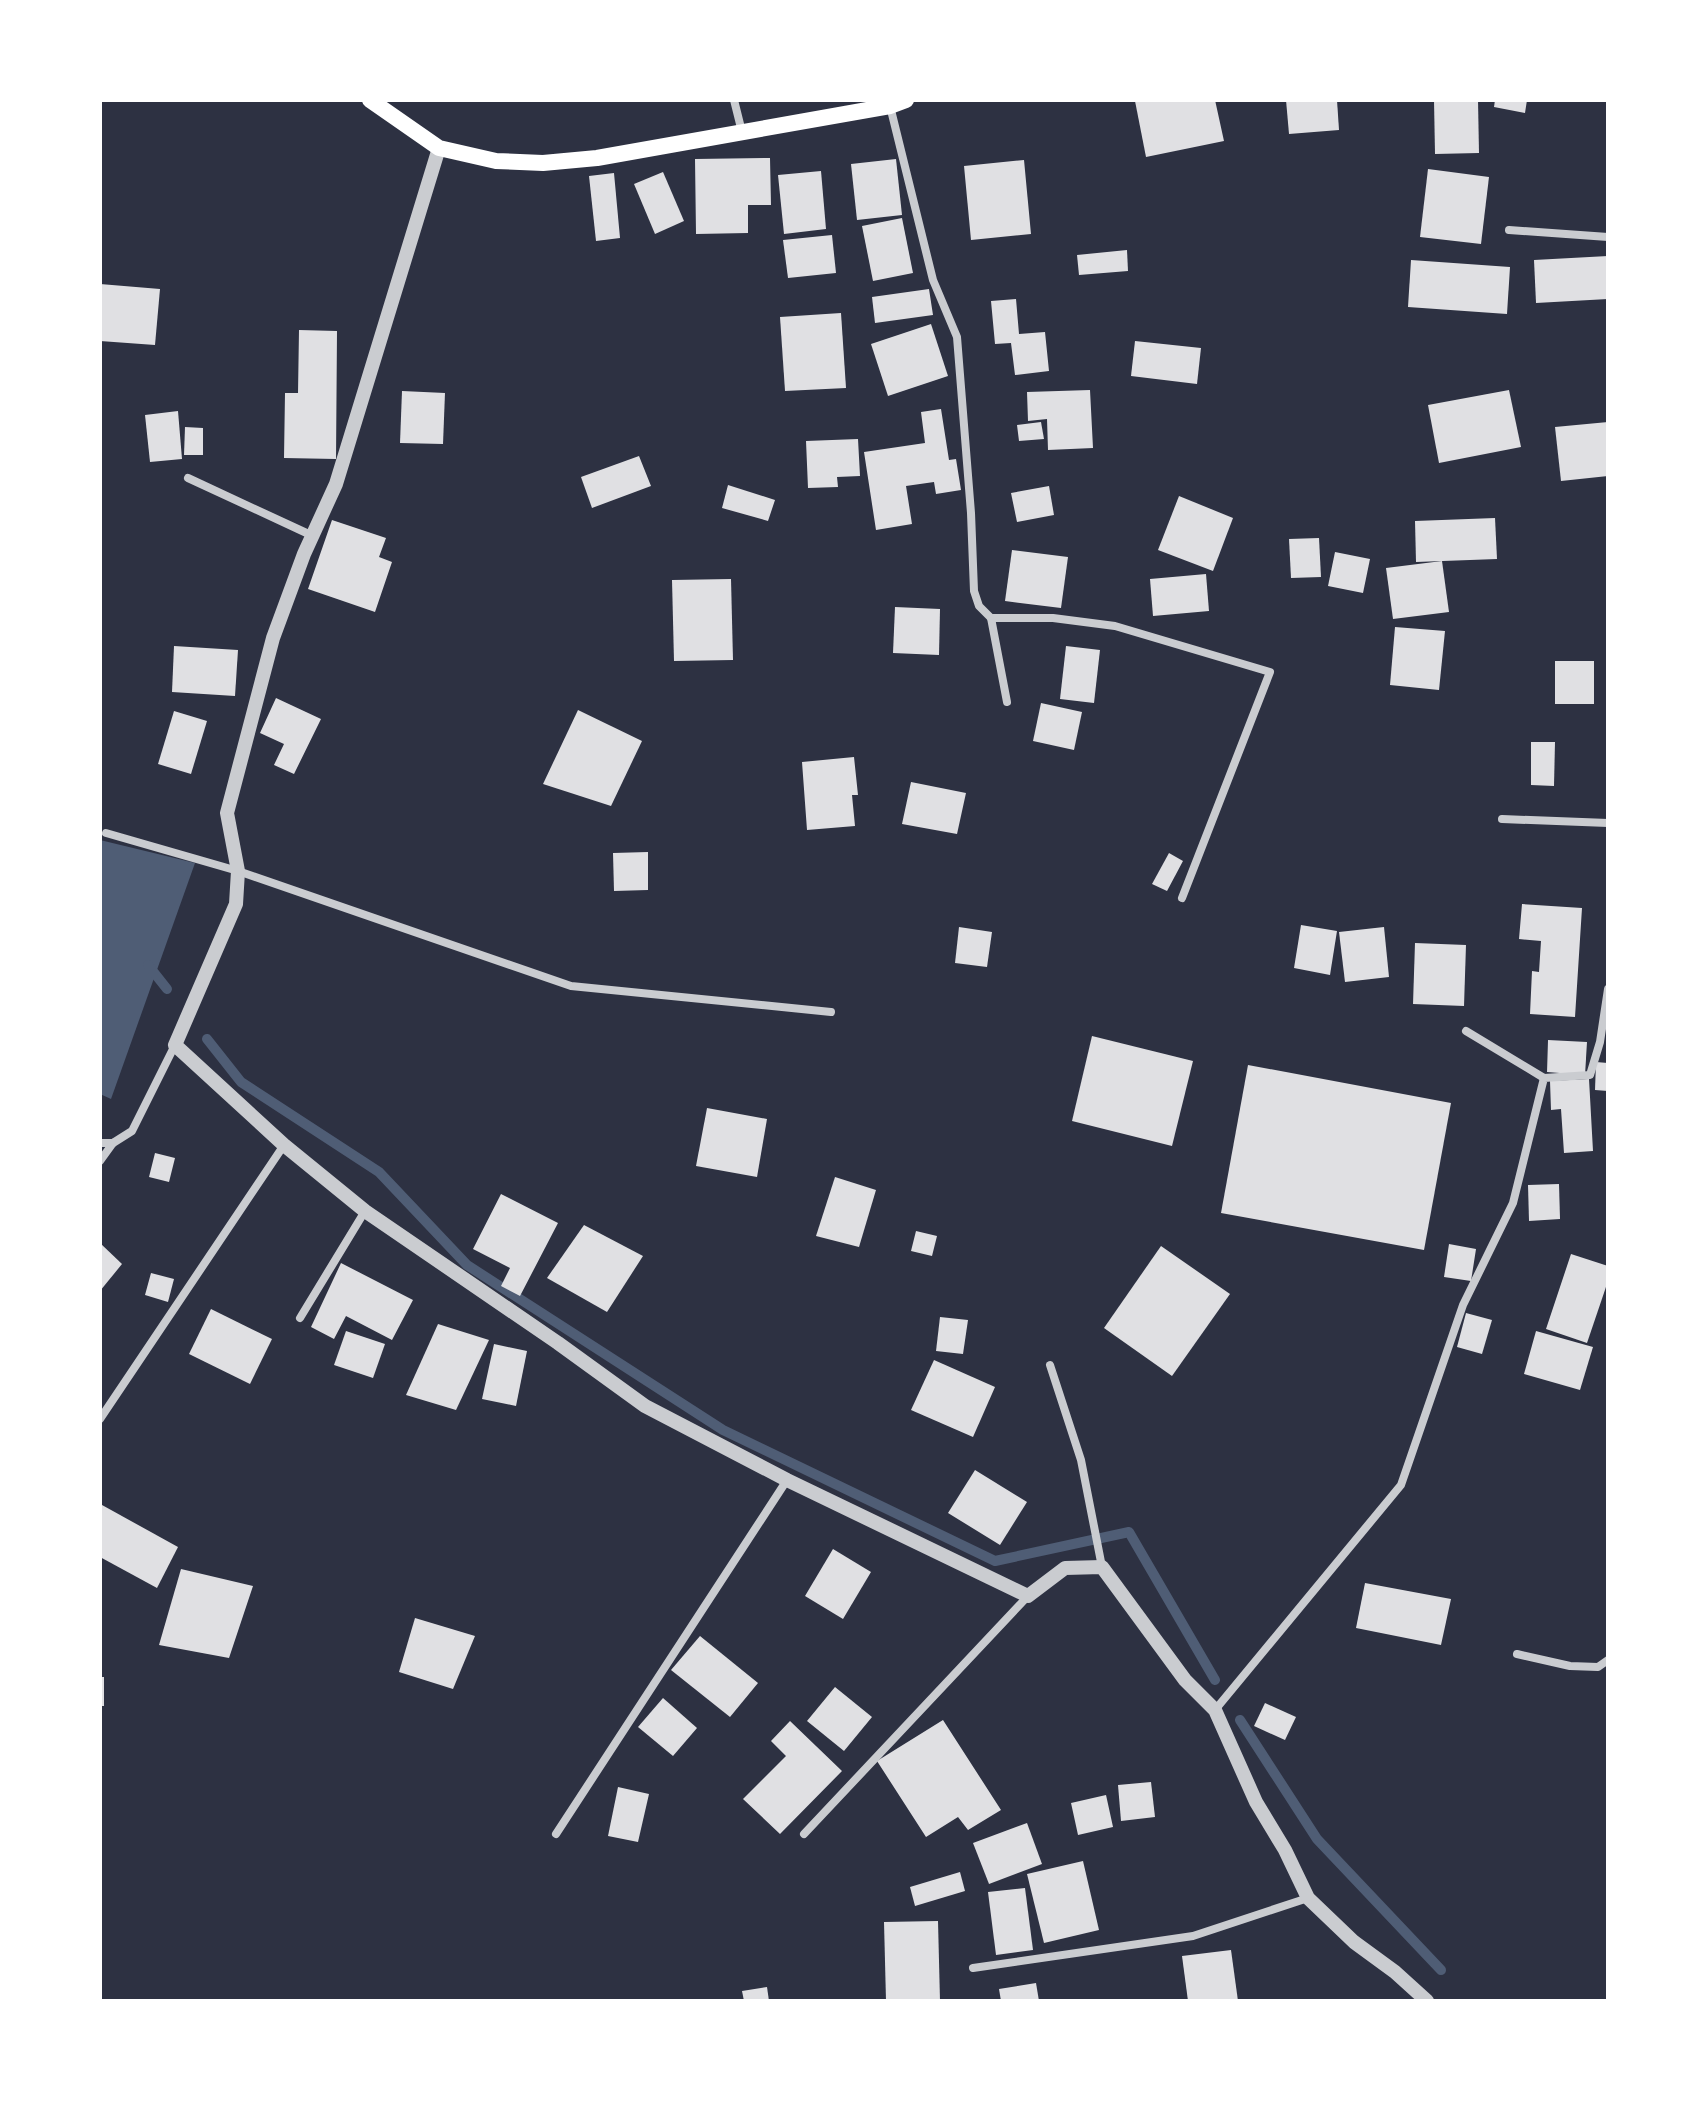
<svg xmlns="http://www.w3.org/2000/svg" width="1708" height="2101" viewBox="0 0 1708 2101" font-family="'Playfair Display',serif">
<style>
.water{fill:#4f5d75}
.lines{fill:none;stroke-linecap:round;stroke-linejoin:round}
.stream{stroke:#4f5d75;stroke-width:10}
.building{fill:#e0e0e3}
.minor{stroke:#caccd0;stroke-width:8}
.tertiary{stroke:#caccd0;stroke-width:14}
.secondary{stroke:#fff;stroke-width:16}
</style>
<rect width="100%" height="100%" fill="#2d3142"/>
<path class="water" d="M100 840 195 863 111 1099 100 1094Z"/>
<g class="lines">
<g class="stream">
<path d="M148 965 167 989"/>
<path d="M207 1039 241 1082 379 1172 467 1265 723 1430 995 1561 1129 1532 1215 1680"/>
<path d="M1240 1720 1317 1839 1441 1970"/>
</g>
</g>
<g class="building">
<path d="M1215 100 1224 141 1146 157 1135 101Z"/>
<path d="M1286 100H1337L1339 130 1289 134Z"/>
<path d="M1434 100H1478L1479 153 1435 154Z"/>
<path d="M1495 100H1527L1525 113 1494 107Z"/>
<path d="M770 158 771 205H748V233L696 234 695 159Z"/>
<path d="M896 159 902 215 857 220 851 164Z"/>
<path d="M1024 160 1031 234 971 240 964 166Z"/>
<path d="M1428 169 1489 177 1481 244 1420 237Z"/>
<path d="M821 171 826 229 784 234 778 175Z"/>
<path d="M663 172 684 221 655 234 634 184Z"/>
<path d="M614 173 620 238 596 241 589 176Z"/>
<path d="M902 218 913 273 873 281 862 226Z"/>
<path d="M832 235 836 273 788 278 783 240Z"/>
<path d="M1127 250 1128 271 1079 275 1077 255Z"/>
<path d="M1608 256V299L1536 303 1534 260Z"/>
<path d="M1411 260 1510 267 1507 314 1408 307Z"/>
<path d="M100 284 160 289 155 345 100 341Z"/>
<path d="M929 289 933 315 875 323 872 297Z"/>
<path d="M1016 299 1019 334 1045 332 1049 371 1015 375 1011 343 995 344 991 301Z"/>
<path d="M841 313 846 388 785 391 780 317Z"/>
<path d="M931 324 948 376 888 396 871 344Z"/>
<path d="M299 330 337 331 336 459 284 458 285 393H298Z"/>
<path d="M1135 341 1201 348 1197 384 1131 376Z"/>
<path d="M1090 390 1093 448 1048 450 1047 419 1028 421 1027 392Z"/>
<path d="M1509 390 1521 447 1439 463 1428 405Z"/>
<path d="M402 391 445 393 443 444 400 443Z"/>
<path d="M941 409 949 460 956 459 961 490 936 494 934 482 906 486 912 524 876 530 864 452 925 443 921 412Z"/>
<path d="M178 411 182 459 150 462 145 415Z"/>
<path d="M1041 422 1044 439 1019 441 1017 425Z"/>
<path d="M1608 422V476L1561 481 1555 427Z"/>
<path d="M185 427 203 428V455H184Z"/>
<path d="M858 439 860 476 837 477 838 487 808 488 806 441Z"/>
<path d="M639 456 651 486 592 508 581 477Z"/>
<path d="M728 485 775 500 768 521 722 508Z"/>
<path d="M1049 486 1054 515 1017 522 1011 493Z"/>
<path d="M1179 496 1233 518 1213 571 1158 550Z"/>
<path d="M1495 518 1497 559 1416 562 1415 521Z"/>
<path d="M332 520 386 538 379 557 392 562 375 612 308 589Z"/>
<path d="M1319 538 1321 577 1291 578 1289 539Z"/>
<path d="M1012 550 1068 557 1061 608 1005 601Z"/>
<path d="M1335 552 1370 559 1363 593 1328 586Z"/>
<path d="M1442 561 1449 612 1393 619 1386 568Z"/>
<path d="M1206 574 1209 611 1153 616 1150 579Z"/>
<path d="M731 579 733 660 674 661 672 580Z"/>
<path d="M895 607 940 609 939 655 893 653Z"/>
<path d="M1395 627 1445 631 1439 690 1390 685Z"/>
<path d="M174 646 238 650 235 696 172 692Z"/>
<path d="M1066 646 1100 650 1094 703 1060 699Z"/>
<rect x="1555" y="661" width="39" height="43"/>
<path d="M276 698 321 719 294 774 274 765 284 744 260 733Z"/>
<path d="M1041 703 1082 712 1074 750 1033 741Z"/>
<path d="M578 710 642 741 611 806 543 784Z"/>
<path d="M174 711 207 721 191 774 158 764Z"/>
<path d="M1531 742H1555L1554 786 1531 785Z"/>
<path d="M854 757 858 795H852L855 826 807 830 802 762Z"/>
<path d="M911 782 966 793 957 834 902 824Z"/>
<path d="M648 852V890L614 891 613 853Z"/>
<path d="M1169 853 1183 861 1167 891 1152 884Z"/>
<path d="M1522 904 1582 908 1575 1017 1530 1014 1532 971 1539 972 1541 941 1519 939Z"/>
<path d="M1301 925 1337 931 1330 975 1294 968Z"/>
<path d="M959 927 992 932 987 967 955 963Z"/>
<path d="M1384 927 1389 977 1345 982 1339 932Z"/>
<path d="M1415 943 1466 945 1464 1006 1413 1004Z"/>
<path d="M1092 1036 1193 1061 1172 1146 1072 1121Z"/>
<path d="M1548 1040 1587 1042 1585 1075 1547 1072Z"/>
<path d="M1596 1062 1608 1063V1091L1595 1090Z"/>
<path d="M1248 1065 1451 1103 1424 1250 1221 1213Z"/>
<path d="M1589 1079 1593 1151 1564 1153 1561 1109 1551 1110 1550 1081Z"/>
<path d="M707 1108 767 1119 757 1177 696 1166Z"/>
<path d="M155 1153 175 1158 169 1182 149 1177Z"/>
<path d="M835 1177 876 1190 859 1247 816 1236Z"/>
<path d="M1559 1184 1560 1219 1529 1221 1528 1185Z"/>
<path d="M501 1194 558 1223 520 1296 501 1286 510 1268 473 1249Z"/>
<path d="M584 1225 643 1256 607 1312 547 1278Z"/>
<path d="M916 1231 937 1236 932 1256 911 1251Z"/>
<path d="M100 1243 122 1264 100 1291Z"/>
<path d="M1449 1244 1476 1249 1471 1281 1444 1277Z"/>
<path d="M1161 1246 1230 1294 1172 1376 1104 1328Z"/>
<path d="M1571 1254 1608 1266V1281L1587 1343 1546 1329Z"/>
<path d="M341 1263 413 1300 392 1340 346 1316 334 1339 311 1327Z"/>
<path d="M151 1273 174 1279 168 1302 145 1295Z"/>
<path d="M211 1309 272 1339 250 1384 189 1354Z"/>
<path d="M1466 1313 1492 1320 1482 1354 1457 1347Z"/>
<path d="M940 1317 968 1320 963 1354 936 1351Z"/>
<path d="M438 1324 489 1340 456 1410 406 1395Z"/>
<path d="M346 1331 385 1344 373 1378 334 1365Z"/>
<path d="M1536 1331 1593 1347 1580 1390 1524 1374Z"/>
<path d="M494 1344 527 1351 516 1406 482 1399Z"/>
<path d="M934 1360 995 1387 973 1437 911 1410Z"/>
<path d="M975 1470 1027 1502 1000 1545 948 1513Z"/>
<path d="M102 1505 178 1547 157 1588 100 1557Z"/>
<path d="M833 1549 871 1572 843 1619 805 1596Z"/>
<path d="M181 1569 253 1586 229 1658 159 1645Z"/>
<path d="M1365 1583 1451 1599 1441 1645 1356 1628Z"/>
<path d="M415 1618 475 1636 453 1689 399 1672Z"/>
<path d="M700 1636 758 1683 730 1717 671 1670Z"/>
<rect x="100" y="1677" width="4" height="29"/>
<path d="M835 1687 872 1717 844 1751 807 1721Z"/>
<path d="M663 1698 697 1728 673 1756 638 1727Z"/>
<path d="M1265 1703 1296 1717 1285 1740 1254 1726Z"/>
<path d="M943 1720 1001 1810 968 1830 958 1817 926 1837 877 1761Z"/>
<path d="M790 1721 842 1771 780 1834 743 1799 786 1756 771 1741Z"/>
<path d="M1151 1782 1155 1817 1121 1821 1118 1785Z"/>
<path d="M618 1787 649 1794 638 1842 608 1836Z"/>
<path d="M1106 1795 1113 1827 1078 1835 1071 1803Z"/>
<path d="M1027 1823 1042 1864 989 1884 973 1843Z"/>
<path d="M1083 1861 1099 1930 1044 1943 1027 1874Z"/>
<path d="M960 1872 965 1891 915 1906 910 1887Z"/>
<path d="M1025 1888 1033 1950 996 1955 988 1892Z"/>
<path d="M938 1921 940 2001H886L884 1922Z"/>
<path d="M1231 1950 1238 2001H1188L1182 1956Z"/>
<path d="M1036 1983 1039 2001H1001L999 1989Z"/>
<path d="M767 1987 769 2001H744L742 1991Z"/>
</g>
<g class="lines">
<g class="minor">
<path d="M734 100 742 132"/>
<path d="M890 106 933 280 957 337 971 513 974 591 979 606 991 618H1053L1115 626 1270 672 1182 898"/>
<path d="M1509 230 1608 237"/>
<path d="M188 478 313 536"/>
<path d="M991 618 1007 702"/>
<path d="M1502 819 1608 823"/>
<path d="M106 833 238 871 571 986 831 1012"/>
<path d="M1466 1031 1544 1078"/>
<path d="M100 1143H113L132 1131 175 1045"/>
<path d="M100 1161 113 1143"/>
<path d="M300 1318 365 1211"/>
<path d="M1050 1365 1081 1460 1102 1567"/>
<path d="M100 1419 284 1145"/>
<path d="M1517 1654 1570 1666 1598 1667 1608 1660"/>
<path d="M1215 1710 1401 1485 1463 1305 1513 1203 1544 1078 1590 1075 1600 1042 1608 989"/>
<path d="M556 1834 787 1480"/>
<path d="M804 1834 1028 1596"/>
<path d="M973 1968 1193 1936 1308 1898"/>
</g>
<path class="tertiary" d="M439 148 336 484 304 554 273 638 227 813 238 871 236 904 175 1045 284 1145 365 1211 558 1343 645 1406 787 1480 1028 1596 1065 1568 1102 1567 1185 1680 1215 1710 1256 1802 1285 1850 1308 1898 1354 1942 1395 1972 1427 2001"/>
<path class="secondary" d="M370 100 439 148 496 161 543 163 597 158 890 106 906 100"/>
</g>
<rect width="1708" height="2101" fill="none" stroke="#ffffff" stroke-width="204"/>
</svg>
